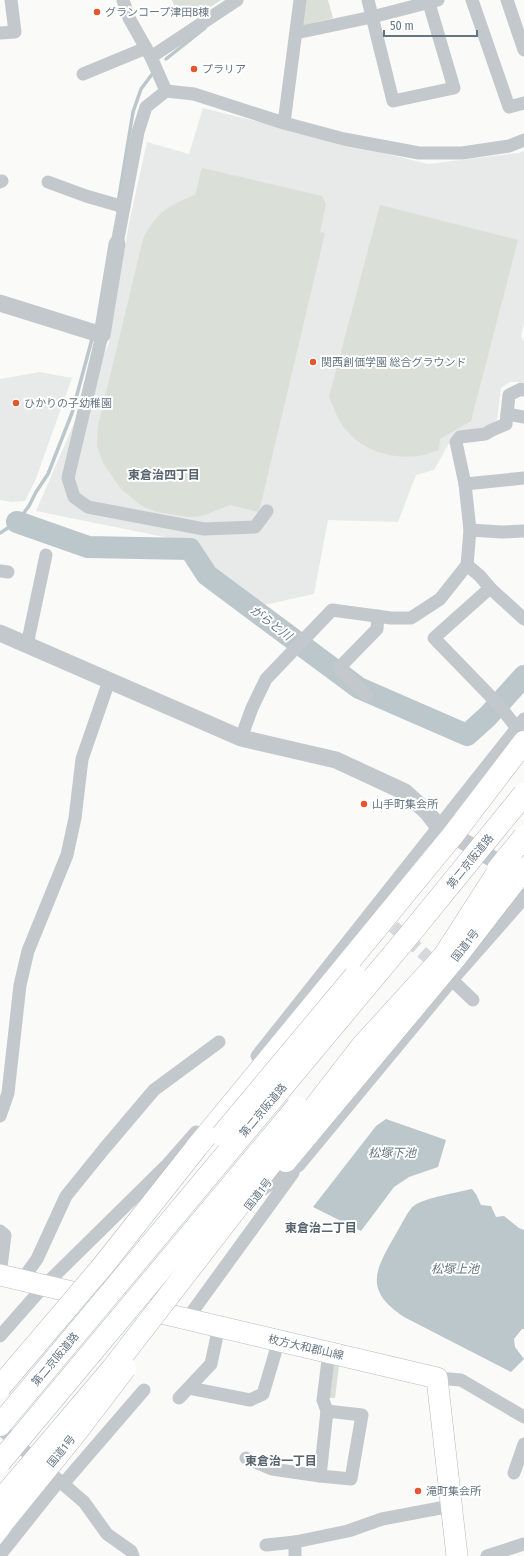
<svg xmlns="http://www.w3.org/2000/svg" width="524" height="1556" viewBox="0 0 524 1556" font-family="'Fira Sans Condensed','Noto Sans JP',sans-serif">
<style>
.built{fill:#e8e9e9}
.green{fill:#dadfd7}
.water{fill:#bbc7cb}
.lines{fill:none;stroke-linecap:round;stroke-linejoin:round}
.stream{stroke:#bbc7cb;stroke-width:3.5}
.river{stroke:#bbc7cb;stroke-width:22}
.minor-tunnel{stroke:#d5d9db;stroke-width:13;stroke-dasharray:13 6;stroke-linecap:butt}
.primary-casing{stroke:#b5babe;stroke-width:22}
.trunk-casing{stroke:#b4b9bd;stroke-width:23}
.minor{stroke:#c3c8cc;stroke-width:13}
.tertiary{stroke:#c3c8cc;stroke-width:17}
.primary{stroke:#fff;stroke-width:21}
.trunk{stroke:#fff;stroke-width:22}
.trunk-bridge-casing{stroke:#b4b9bd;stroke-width:23;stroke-linecap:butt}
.motorway-bridge-casing{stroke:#b4b9bd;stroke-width:23;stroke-linecap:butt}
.trunk-bridge{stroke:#fff;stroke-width:22}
.motorway-bridge{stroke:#fff;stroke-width:22}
.poi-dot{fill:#e4572e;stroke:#fff;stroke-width:1.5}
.labels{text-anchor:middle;stroke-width:4;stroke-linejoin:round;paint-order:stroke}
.poi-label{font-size:11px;fill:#657683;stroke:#fff;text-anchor:start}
.street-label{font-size:11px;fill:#657683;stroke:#fff}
.neighbourhood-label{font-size:12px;font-weight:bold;fill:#57646e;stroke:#fff}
.water-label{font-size:12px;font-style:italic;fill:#60757c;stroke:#fff}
</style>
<rect width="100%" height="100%" fill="#fafaf8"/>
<g class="built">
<path d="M203 108 428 164 519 153 524 151V324L521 335 524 342V382H510L501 388 497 420 486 427 462 432 452 438 434 470 416 475 398 522 328 520 314 594 264 605 210 570 194 543 36 511 109 343 129 223 147 142 189 154Z"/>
<path d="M40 372 72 378 35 481 25 501 12 502 0 500V379Z"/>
</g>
<g class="green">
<path d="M172 0H221L200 14 174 5Z"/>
<path d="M303 0H328L333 18 300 26Z"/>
<path d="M202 168 322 196 326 204 320 232 325 233 259 512 230 505 202 516 189 517 157 512 142 506 121 489 103 463 97 446 98 426 143 239C156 213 169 205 195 195Z"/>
<path d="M380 205 518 240 471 421 440 439 439 450C432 452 425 455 418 456 391 459 364 451 346 430 338 421 334 408 329 397Z"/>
<path d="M333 1364 339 1366 335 1398H328Z"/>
</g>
<g class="water">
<path d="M386 1119 446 1140 438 1167 409 1177 394 1187 361 1231 313 1207 376 1126Z"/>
<path d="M472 1189 476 1194 481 1205 491 1206 496 1217 504 1216 519 1228 524 1230V1329H522L514 1339 515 1347 524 1359 511 1372 404 1317C362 1289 376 1269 397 1232 401 1226 409 1208 415 1205 425 1198 459 1192 472 1189Z"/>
</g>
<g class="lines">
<g class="stream">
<path d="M166 59 205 28"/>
<path d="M118 203 133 112 141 89 153 73"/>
<path d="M0 533 17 522 29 506 36 492 48 474 72 413 92 339"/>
</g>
<path class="river" d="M17 522 88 547 190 549 207 575 359 688 467 735 488 716 524 676"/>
<path class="minor-tunnel" d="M379 914 441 969"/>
<defs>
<path id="primary" d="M0 1275 437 1378 457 1556"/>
<path id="trunk" d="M196 1148 453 835 524 742"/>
</defs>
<use href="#primary" class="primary-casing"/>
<use href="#trunk" class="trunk-casing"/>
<g class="minor">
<path d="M123 0 129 18 151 57 166 91"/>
<path d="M368 0 393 101 454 88 428 0"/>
<path d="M472 0 509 107 524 103"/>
<path d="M507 0 524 50"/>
<path d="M0 33 15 32 11 0"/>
<path d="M296 33 372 17 438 0"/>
<path d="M151 57 237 0"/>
<path d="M83 74 146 48"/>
<path d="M284 123 300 0"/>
<path d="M0 182 2 181"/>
<path d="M48 182 86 196 124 207"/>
<path d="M117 244 138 132 146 107 166 91 194 94 284 123 344 139 419 153H462L509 146 524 140"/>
<path d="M102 335 68 478 74 497 88 507 204 529 255 527 267 511"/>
<path d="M507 414 524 417"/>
<path d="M465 484 524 478"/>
<path d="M470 530 502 532 524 531"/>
<path d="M467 565 480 576 490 588 434 638 498 704 517 728"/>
<path d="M0 571 8 572"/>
<path d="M490 588 524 619"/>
<path d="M27 645 46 555"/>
<path d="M367 696 339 668 377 629 378 616"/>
<path d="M241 738 252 708 266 679 332 610 391 618H411L440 599 467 565 470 530 465 484 456 442 460 437 485 434 492 430 506 424 509 395 521 389 524 390"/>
<path d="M452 980 473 1000"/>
<path d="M257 1056 524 719"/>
<path d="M0 1116 8 1093 20 985 28 951 67 855 75 818 82 759 109 681"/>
<path d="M260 1191 299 1165 452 980 518 905 524 895"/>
<path d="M0 1231 5 1235 0 1275"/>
<path d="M22 1280 37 1259 66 1196 104 1149 154 1090 219 1042"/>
<path d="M187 1319 293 1173"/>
<path d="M0 1336 44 1286 166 1166 196 1132"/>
<path d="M437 1378 461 1380 524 1417"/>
<path d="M189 1388 250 1400 263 1394 279 1340"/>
<path d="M179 1398 211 1364 219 1326"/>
<path d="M0 1428 34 1459 84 1502 107 1534 131 1551 133 1556"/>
<path d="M246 1458 272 1469 320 1476 327 1411 323 1400 329 1352"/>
<path d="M514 1473 524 1444"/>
<path d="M320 1476 351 1479 362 1415 327 1411"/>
<path d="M63 1484 144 1390"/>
<path d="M266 1545 295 1542 348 1531 382 1519 451 1506"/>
<path d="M0 1555 59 1481"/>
<path d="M295 1556V1542"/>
<path d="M487 1556 524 1544"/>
</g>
<g class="tertiary">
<path d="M0 303 102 335 117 244"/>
<path d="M0 633 241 738 336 760 405 792 427 812 438 826 511 870"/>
</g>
<use href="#primary" class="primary"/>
<use href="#trunk" class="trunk"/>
<defs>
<g id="trunk-bridge">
<path d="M286 1161 456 957 524 869"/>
<path d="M0 1387 102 1267 196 1148"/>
<path d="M0 1526 74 1435 125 1368"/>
</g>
<g id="motorway-bridge">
<path d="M498 869 524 837"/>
<path d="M222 1135 355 976"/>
<path d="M0 1425 410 934 524 794"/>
<path d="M0 1462 297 1107"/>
<path d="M0 1501 112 1369 362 1046 444 956 507 858"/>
</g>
</defs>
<use href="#trunk-bridge" class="trunk-bridge-casing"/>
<use href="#motorway-bridge" class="motorway-bridge-casing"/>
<use href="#trunk-bridge" class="trunk-bridge"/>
<use href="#motorway-bridge" class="motorway-bridge"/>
</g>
<g class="poi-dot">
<circle cx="97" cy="12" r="4"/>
<circle cx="194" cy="69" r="4"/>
<circle cx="313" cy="362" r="4"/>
<circle cx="16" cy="403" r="4"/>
<circle cx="364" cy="804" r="4"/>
<circle cx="418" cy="1491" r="4"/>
</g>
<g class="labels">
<g class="poi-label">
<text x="105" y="16">グランコープ津田B棟</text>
<text x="202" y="73">プラリア</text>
<text x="321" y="366">関西創価学園 総合グラウンド</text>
<text x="24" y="407">ひかりの子幼稚園</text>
<text x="372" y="808">山手町集会所</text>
<text x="426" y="1495">滝町集会所</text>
</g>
<g class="street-label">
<text transform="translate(470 861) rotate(-51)" y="4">第二京阪道路</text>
<text transform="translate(465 945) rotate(-52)" y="4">国道1号</text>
<text transform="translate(263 1110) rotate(-50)" y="4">第二京阪道路</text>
<text transform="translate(258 1194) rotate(-52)" y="4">国道1号</text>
<text transform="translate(306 1347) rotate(13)" y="4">枚方大和郡山線</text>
<text transform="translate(55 1359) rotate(-50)" y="4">第二京阪道路</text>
<text transform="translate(61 1451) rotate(-51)" y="4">国道1号</text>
</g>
<g class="neighbourhood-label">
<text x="164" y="479">東倉治四丁目</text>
<text x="321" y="1232">東倉治二丁目</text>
<text x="281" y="1465">東倉治一丁目</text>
</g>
<g class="water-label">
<text transform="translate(271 623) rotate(37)" y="4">がらと川</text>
<text x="392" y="1157">松塚下池</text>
<text x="455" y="1273">松塚上池</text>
</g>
</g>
<path d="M384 30v6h93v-6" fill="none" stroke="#657683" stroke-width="2"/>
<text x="390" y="30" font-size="12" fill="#657683" stroke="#ffffff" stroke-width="3" paint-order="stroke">50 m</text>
</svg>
